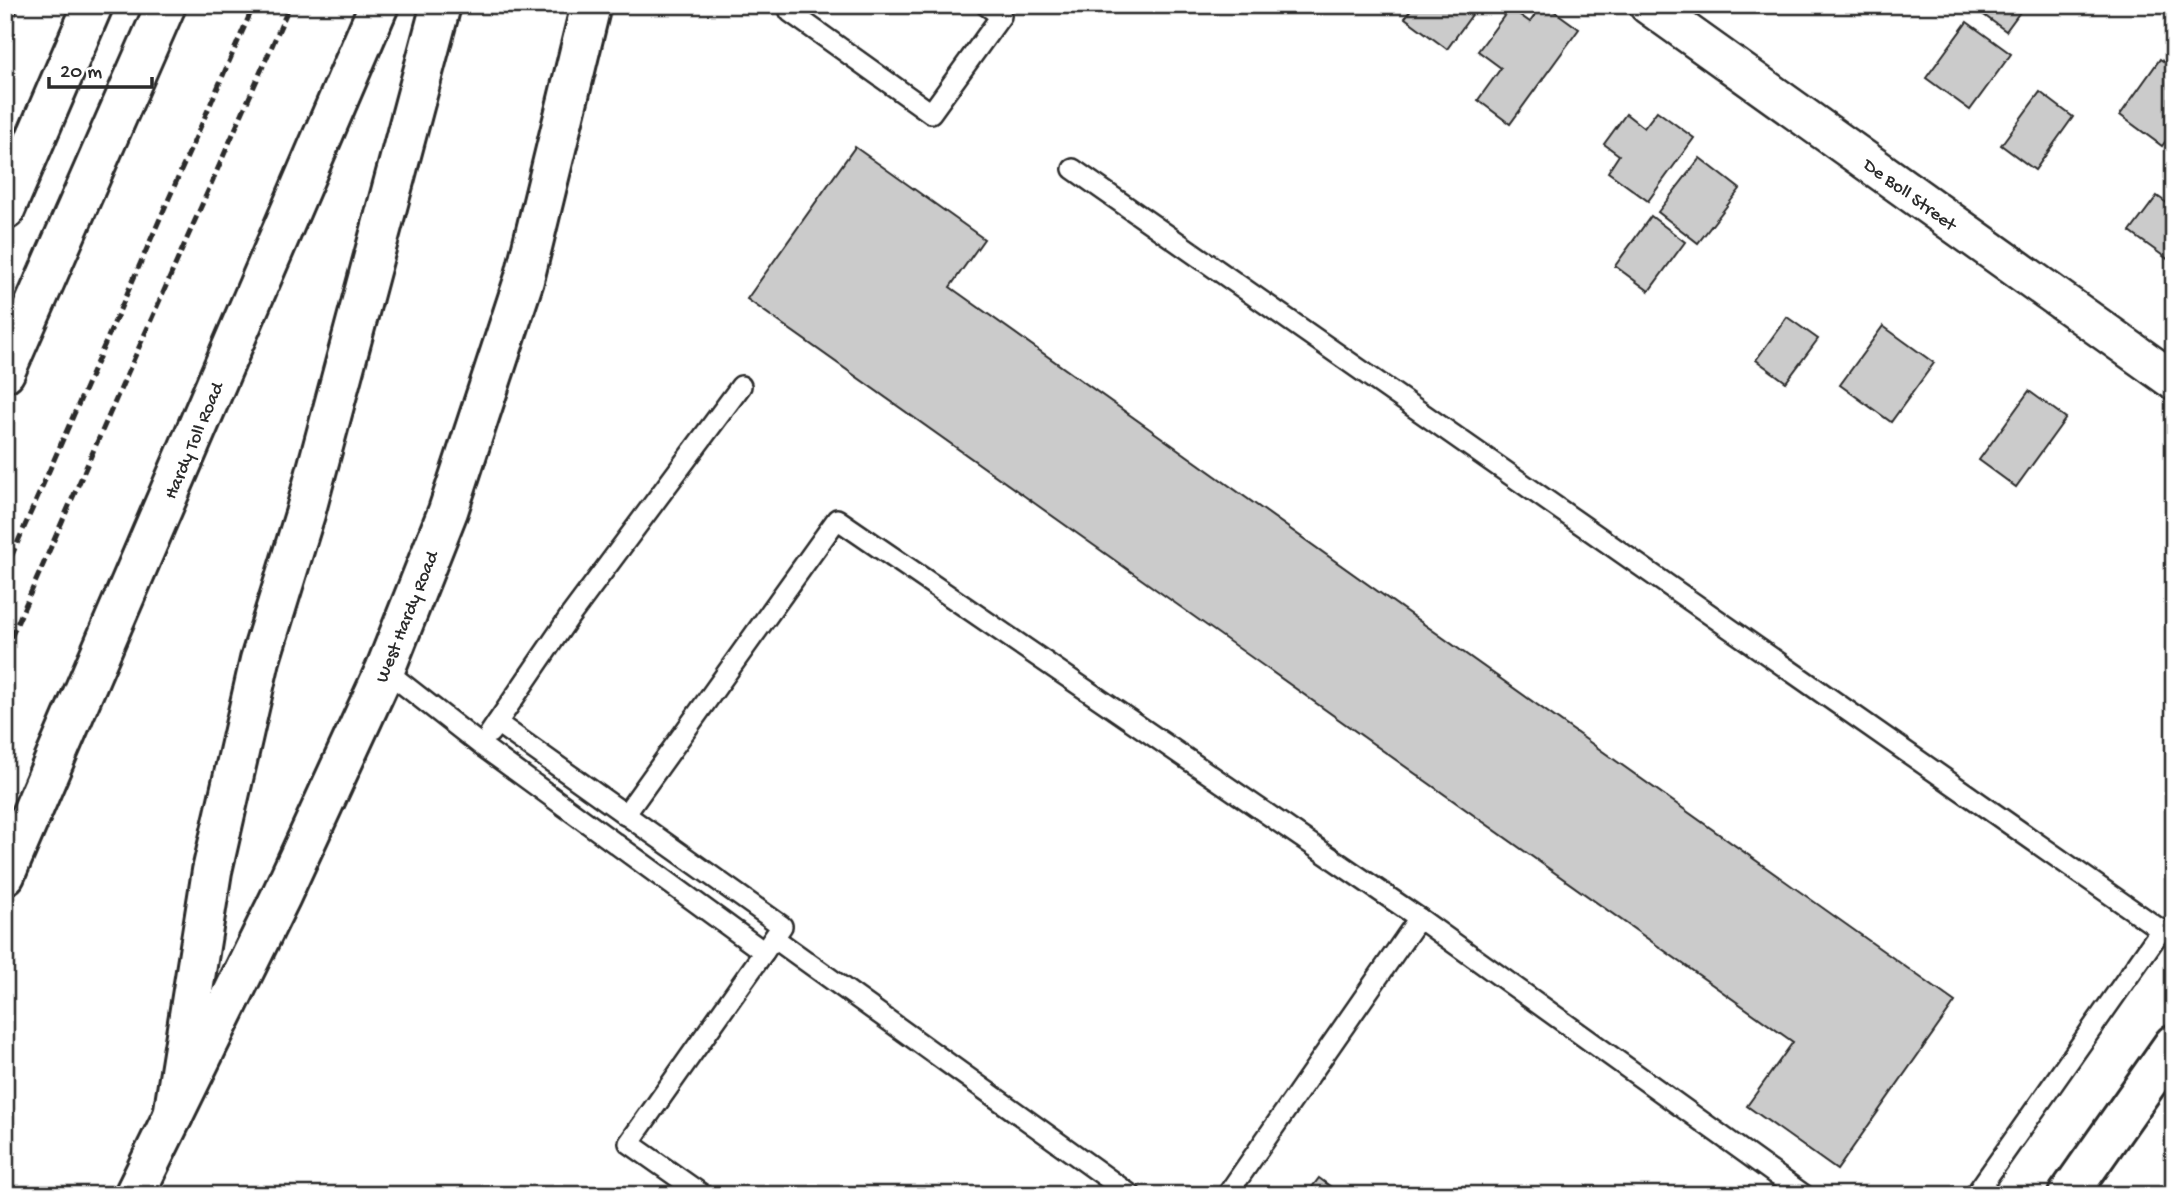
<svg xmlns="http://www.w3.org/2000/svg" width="2179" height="1200" viewBox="0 0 2179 1200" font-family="'Gochi Hand',sans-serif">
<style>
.building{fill:#cbcbcb;stroke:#2b2b2b;stroke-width:2}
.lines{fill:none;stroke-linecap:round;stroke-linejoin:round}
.service-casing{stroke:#2b2b2b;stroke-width:24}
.minor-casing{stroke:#2b2b2b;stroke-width:42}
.secondary-casing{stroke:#2b2b2b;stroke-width:44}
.motorway-casing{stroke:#2b2b2b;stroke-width:44}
.service{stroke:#fff;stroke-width:19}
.minor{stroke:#fff;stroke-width:37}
.secondary{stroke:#fff;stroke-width:38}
.motorway{stroke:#fff;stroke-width:38}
.rail{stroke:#2b2b2b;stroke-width:5;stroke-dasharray:10 5;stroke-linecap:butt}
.labels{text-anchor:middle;stroke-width:6;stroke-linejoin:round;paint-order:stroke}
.street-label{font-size:19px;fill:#2b2b2b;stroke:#fff}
</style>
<rect width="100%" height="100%" fill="#fff"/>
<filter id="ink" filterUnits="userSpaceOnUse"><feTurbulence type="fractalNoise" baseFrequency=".0143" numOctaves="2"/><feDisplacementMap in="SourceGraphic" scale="14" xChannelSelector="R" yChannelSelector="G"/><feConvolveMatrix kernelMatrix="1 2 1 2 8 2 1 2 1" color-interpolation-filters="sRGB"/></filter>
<g filter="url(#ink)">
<g class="building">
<path d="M5 5H20L5 36Z"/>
<path d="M1414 5H1479L1447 49 1405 18Z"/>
<path d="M1542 5H1546L1579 29 1510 124 1478 100 1501 68 1478 51 1510 8 1530 22Z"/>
<path d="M1981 5H2025L2006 31 1977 10Z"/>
<path d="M1967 22 2011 54 1970 110 1926 78Z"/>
<path d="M2160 59 2174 69V130L2162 146 2120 115Z"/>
<path d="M2040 92 2073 117 2035 170 2001 145Z"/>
<path d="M1657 111 1694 138 1648 201 1608 172 1619 155 1604 144 1626 114 1644 128Z"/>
<path d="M855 147 984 239 950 287 1955 1002 1837 1170 1747 1106 1793 1042 747 299Z"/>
<path d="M1700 158 1740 189 1698 243 1658 212Z"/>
<path d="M2157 196 2174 208 2173 263 2130 232Z"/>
<path d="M1651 216 1685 242 1649 291 1615 266Z"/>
<path d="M1787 317 1818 339 1786 382 1756 360Z"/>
<path d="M1883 326 1934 363 1891 422 1840 385Z"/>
<path d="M2029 391 2066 418 2016 487 1979 460Z"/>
<path d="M1319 1178 1342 1195H1306Z"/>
</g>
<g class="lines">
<defs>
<g id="service">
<path d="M793 5 790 12 931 113 1001 16 986 5"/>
<path d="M1073 169 2161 930 1975 1195"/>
<path d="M385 670 482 746 764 952 782 926 497 723"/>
<path d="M490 733 570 616 741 386"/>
<path d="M625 815 837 519 1419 918"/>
<path d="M774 938 1131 1195"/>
<path d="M703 1195 629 1143 764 952"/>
<path d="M1227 1195 1419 918 1804 1195"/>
</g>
<path id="minor" d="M1648 5 2174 381"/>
<g id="secondary">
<path d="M5 210 93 5"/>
<path d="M134 1195 281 896 385 670 448 511 524 280 591 5"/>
<path d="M2068 1195 2174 1044"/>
</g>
<g id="motorway">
<path d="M5 372 166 5"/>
<path d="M5 875 379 5"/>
<path d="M173 1116 212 871 260 660 305 514 441 5"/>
</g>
</defs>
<use href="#service" class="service-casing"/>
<use href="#minor" class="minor-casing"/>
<use href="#secondary" class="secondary-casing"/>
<use href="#motorway" class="motorway-casing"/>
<use href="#service" class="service"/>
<use href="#minor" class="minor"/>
<use href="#secondary" class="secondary"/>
<use href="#motorway" class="motorway"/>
<g class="rail">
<path d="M5 571 254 5"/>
<path d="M5 651 290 5"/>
</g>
</g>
</g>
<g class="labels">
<g class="street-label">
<text transform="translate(1911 193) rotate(36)" y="7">De Boll Street</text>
<text transform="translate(192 440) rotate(-67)" y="7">Hardy Toll Road</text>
<text transform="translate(405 616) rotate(-68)" y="7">West Hardy Road</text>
</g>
</g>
<rect width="2179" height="1200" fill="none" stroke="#fff" stroke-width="28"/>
<rect x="14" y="14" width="2151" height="1172" fill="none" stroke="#2b2b2b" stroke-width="2.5" filter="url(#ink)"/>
<path d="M49 77v10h103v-10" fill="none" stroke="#2b2b2b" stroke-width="3.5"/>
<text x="60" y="77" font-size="21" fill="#2b2b2b" stroke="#ffffff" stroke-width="5" paint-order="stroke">20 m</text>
</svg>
